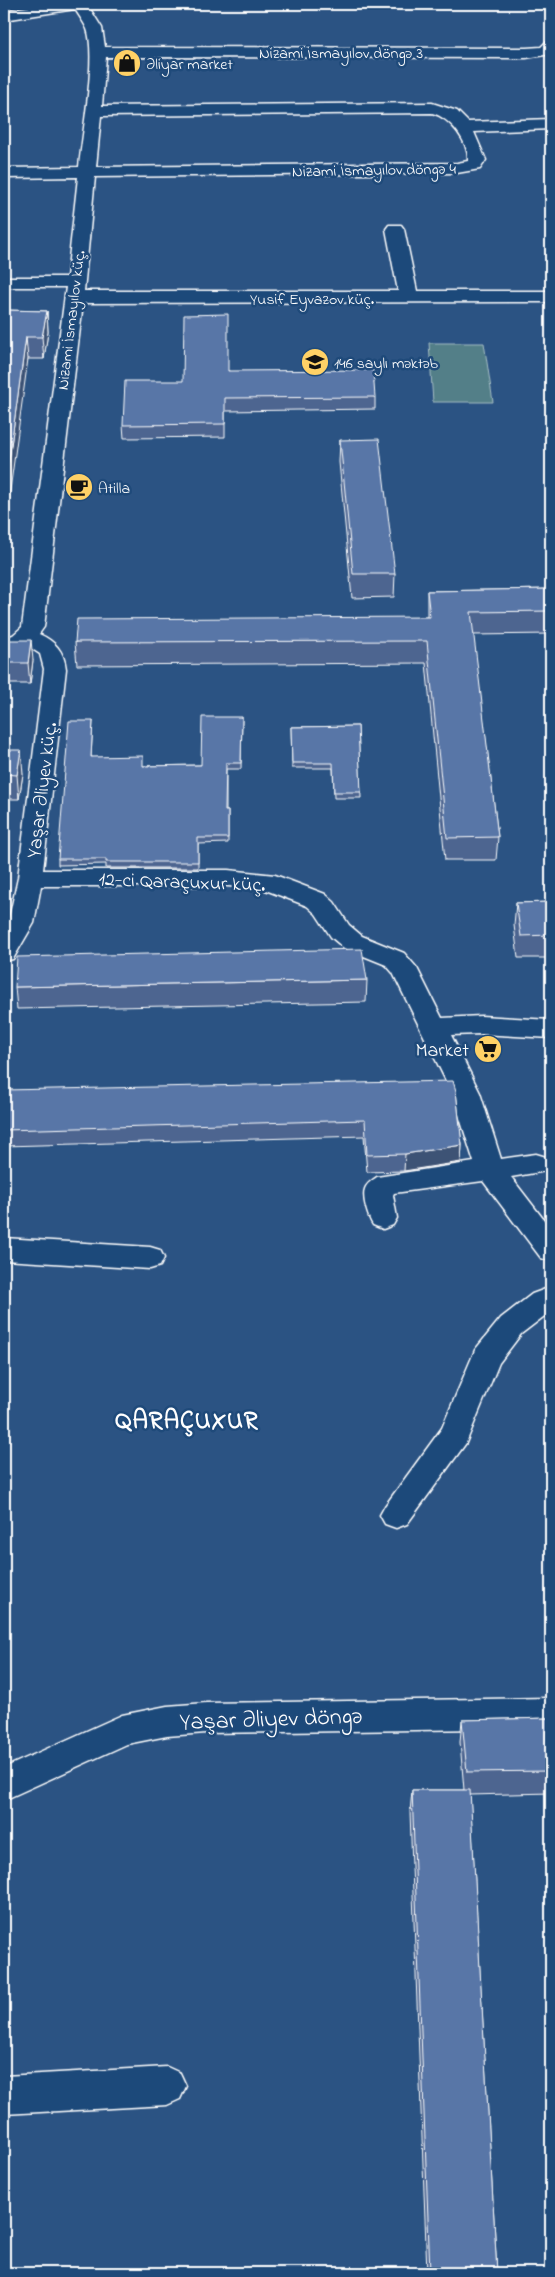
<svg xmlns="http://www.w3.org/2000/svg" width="555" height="2277" viewBox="0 0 555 2277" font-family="'Indie Flower',sans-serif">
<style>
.green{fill:#527f88;stroke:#a8bfc4}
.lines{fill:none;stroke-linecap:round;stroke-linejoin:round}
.minor-casing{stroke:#fff;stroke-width:3}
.minor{fill:#1f4a7a;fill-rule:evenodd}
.wall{fill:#4d6590;stroke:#fff}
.shaded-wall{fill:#3e5375;stroke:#fff}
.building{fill:#5976a7;stroke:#fff}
.labels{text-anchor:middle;stroke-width:5;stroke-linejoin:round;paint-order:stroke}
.far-street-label{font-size:16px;fill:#fff;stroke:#1f4a7a}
.far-poi-label{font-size:16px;fill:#fff;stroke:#1f4a7a;text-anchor:start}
.street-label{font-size:20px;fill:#fff;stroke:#1f4a7a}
.poi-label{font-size:20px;fill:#fff;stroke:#1f4a7a;text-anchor:end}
.near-street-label{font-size:24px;fill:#fff;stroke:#1f4a7a}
.district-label{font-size:25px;font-weight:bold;letter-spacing:1px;fill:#fff;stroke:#1f4a7a}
</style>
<rect width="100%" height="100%" fill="#2b5383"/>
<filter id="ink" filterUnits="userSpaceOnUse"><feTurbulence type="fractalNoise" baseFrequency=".02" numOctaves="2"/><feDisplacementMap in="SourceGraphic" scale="10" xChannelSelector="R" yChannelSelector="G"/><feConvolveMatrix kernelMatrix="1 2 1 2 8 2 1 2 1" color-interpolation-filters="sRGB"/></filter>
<g filter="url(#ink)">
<path class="green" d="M429 343H484L493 402H433Z"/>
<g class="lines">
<defs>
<g id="minor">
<path d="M50 4H87L102 28 105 47 526 48 541 47 545 43 551 41V54L526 58 106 57 102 106 432 103 457 111 468 122 551 119V129L474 132 486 160 480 169 457 173 95 177 84 291H398L386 229 389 225H401L404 229 417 291H551V302L83 303 44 627 39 634C55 641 64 651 66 669L43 870H228L275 875 325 894 334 902 349 925 362 936 404 953 417 968 442 1018 481 1016 551 1020V1038L481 1034 451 1035 480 1093 501 1159 536 1154 546 1157 550 1164 546 1171 511 1177 551 1229V1261L541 1258 483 1181 394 1193 393 1195 397 1218 393 1225 383 1229 373 1225C368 1217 362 1198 365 1189 367 1183 373 1180 377 1177L474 1162 452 1093 393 973 386 965 344 948 331 937 316 914 307 906 263 889 228 886H41L34 923 13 959 4 961V932L8 923 18 878 44 669 40 654 26 645 4 652V638L13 635 22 627 66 287H4V277H67L78 177 4 178V168L79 167C82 135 97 56 87 29 84 22 79 16 75 9L4 20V10ZM432 113C451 118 469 142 468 161L457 163 96 167 101 116Z"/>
<path d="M4 1238 150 1247 160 1250 164 1258 160 1266 150 1269 4 1260Z"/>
<path d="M551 1287V1311L521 1334 499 1363 466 1443 407 1524 396 1528 385 1524 380 1515 385 1506 442 1428 475 1350 501 1318 532 1294Z"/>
<path d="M551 1698V1728L206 1733 167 1736 127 1744 4 1800V1768L122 1715 167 1706 206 1703Z"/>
<path d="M167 2067 180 2073 186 2086 180 2099 167 2105 4 2114V2076Z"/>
</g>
</defs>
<use href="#minor" class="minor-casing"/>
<use href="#minor" class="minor"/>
</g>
<g class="wall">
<path d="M4 310 47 311 48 332 44 359H28Z"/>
<path d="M228 371 375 397V409L225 411V437L124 438 123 425 183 381Z"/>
<path d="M340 440 395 574 394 597 352 598 339 462Z"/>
<path d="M551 589V634L473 635 498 837 496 860H445L426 663 77 665 75 642 427 617V591Z"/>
<path d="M4 640 33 660 30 684H4Z"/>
<path d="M242 717 241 769H226V811H228V843L198 844V868H106V864L58 865V859L93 721 91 757 143 766 201 765Z"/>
<path d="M358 726 361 798H334L333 768H292L291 727Z"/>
<path d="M4 750 23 774 19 799H4Z"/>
<path d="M4 867H7L9 891 6 920H4Z"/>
<path d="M551 902V958H518L514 925 516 903Z"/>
<path d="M367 980 366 1002 17 1009 15 987Z"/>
<path d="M456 1091 462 1145 461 1162 404 1171 367 1172 364 1136 4 1146V1097Z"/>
<path d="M551 1718V1793L470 1795 497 2273H427L410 1812 412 1790H464L460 1742 462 1720Z"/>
</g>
<g class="shaded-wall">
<path d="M47 311 48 332 44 359 42 337Z"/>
<path d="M26 337 28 359 4 534V496Z"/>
<path d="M31 640 33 660 30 684 28 663Z"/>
<path d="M21 750 23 774 19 799 17 775Z"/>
<path d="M7 867 9 891 6 920 4 893Z"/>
<path d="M462 1145 461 1162 404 1171 405 1154Z"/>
</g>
<g class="building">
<path d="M4 310 47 311 42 337H26L4 496Z"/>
<path d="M228 314V371L373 370 375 397 225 398V424L123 425 125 381H183L184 315Z"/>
<path d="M379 439 395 574H353L340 440Z"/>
<path d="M551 589V611L471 612 498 837 447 838 427 641 75 642 77 619 430 617 427 591Z"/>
<path d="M4 640H31L28 663H4Z"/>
<path d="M202 717H242L241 763H226L225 811H228V838H198V862H106V859H58L69 721H93L91 757 143 756V766L201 765Z"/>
<path d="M358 726 361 792H334L333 763H292L291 727Z"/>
<path d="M4 750H21L17 775 4 774Z"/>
<path d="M4 867H7L4 893Z"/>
<path d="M551 902V935L521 936 516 903Z"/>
<path d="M362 949 367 980 15 987 17 957Z"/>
<path d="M453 1081 456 1091 462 1145 405 1154 367 1155 365 1120 4 1130V1090Z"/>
<path d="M551 1718V1771L467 1772 462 1720Z"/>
<path d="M412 1790H470L497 2273H430Z"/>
</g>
</g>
<defs>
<symbol id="shop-disc" viewBox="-11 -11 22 22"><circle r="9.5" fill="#ffd166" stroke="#1f4a7a"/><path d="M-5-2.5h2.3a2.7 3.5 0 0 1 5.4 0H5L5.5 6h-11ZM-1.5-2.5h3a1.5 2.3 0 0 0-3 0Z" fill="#111"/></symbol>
<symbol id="school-disc" viewBox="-11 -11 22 22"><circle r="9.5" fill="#ffd166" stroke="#1f4a7a"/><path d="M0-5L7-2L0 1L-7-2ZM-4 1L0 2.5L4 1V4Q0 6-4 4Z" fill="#111"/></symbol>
<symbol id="cafe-disc" viewBox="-11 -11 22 22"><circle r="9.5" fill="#ffd166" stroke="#1f4a7a"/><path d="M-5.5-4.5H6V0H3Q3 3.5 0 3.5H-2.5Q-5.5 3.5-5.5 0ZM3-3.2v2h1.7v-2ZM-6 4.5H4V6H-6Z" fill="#111"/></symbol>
<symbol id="supermarket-disc" viewBox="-11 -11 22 22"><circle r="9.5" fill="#ffd166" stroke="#1f4a7a"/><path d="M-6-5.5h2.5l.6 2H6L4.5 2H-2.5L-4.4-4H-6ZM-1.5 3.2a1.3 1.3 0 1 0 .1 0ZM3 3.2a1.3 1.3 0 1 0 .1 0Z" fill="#111"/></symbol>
</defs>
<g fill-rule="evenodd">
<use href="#shop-disc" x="111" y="47" width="32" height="32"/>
<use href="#school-disc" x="299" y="346" width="32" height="32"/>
<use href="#cafe-disc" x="63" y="471" width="32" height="32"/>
<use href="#supermarket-disc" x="472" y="1033" width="32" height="32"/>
</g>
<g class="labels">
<g class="far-street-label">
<text x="341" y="58">Nizami İsmayılov döngə 3</text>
<text transform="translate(374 169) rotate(-1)" y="6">Nizami İsmayılov döngə 4</text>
<text x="312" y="304">Yusif Eyvazov küç.</text>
<text transform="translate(70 320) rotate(-83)" y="6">Nizami İsmayılov küç.</text>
</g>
<g class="far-poi-label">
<text x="146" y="69">Əliyar market</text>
<text x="334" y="368">146 saylı məktəb</text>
<text x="98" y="493">Atilla</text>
</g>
<g class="street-label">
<text transform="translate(41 790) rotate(-83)" y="7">Yaşar Əliyev küç.</text>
<text transform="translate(182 881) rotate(2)" y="7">12-ci Qaraçuxur küç.</text>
</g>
<g class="poi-label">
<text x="469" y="1056">Market</text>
</g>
<g class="near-street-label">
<text transform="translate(271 1718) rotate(-2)" y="8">Yaşar Əliyev döngə</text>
</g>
<g class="district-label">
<text x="187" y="1428">QARAÇUXUR</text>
</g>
</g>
<rect width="555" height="2277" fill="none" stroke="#1f4a7a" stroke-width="20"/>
<rect x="10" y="10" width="535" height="2257" fill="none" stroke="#fff" stroke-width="2" filter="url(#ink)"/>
</svg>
